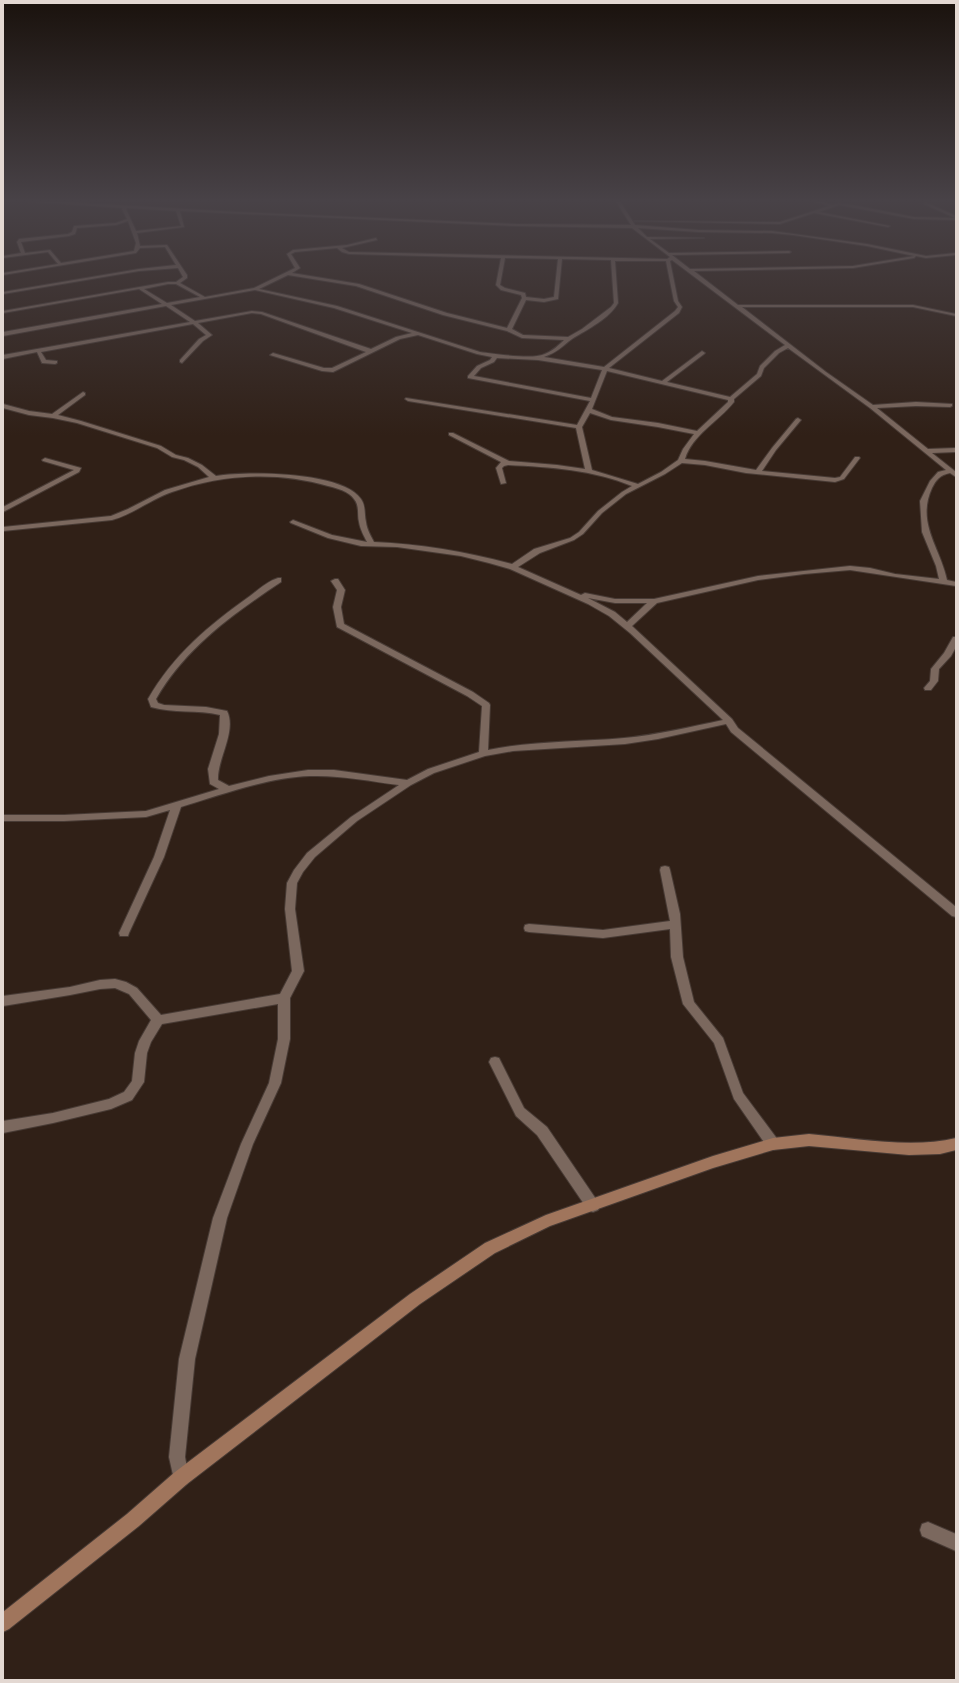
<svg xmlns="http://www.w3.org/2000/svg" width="959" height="1683" viewBox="0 0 959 1683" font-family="'Roboto Condensed',sans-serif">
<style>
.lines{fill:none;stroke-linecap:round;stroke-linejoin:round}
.street-casing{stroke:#483b35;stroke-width:2}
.secondary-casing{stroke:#483b35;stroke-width:2}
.street{fill:#7b685e;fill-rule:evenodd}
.secondary{fill:#a0755c;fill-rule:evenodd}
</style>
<rect width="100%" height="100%" fill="#302017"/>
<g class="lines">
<g class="street-casing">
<path id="street" d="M6,200H33L238,212L516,224L631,225L615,200H619L635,225L698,230L772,231L867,244L926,256L956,253V255L926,258L916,256L914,258L853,268L694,271L738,305H913L956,314V316L913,307H742L826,372L873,405L916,402L952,404V406L950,407L916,406L877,408L928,449L956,448V452L932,453L956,472V477L950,473C940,475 936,480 932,488C916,523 940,547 947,580L956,582V586L850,570L804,574L758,580L657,603L632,626L732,719L738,728L956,907V917L952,916L731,732L726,724L658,739L625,744L513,751L485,756L434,773L411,785L357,821L315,857L303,872L297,883L295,909L304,971L290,998V1039L281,1083L253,1144L227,1218L195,1359L185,1457L189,1478L187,1484L181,1486L175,1484L169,1457L179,1359L213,1218L241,1144L269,1083L278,1039V1004L162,1024L151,1042L147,1053L144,1082L132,1100L111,1109L53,1123L3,1133V1121L53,1113L109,1099L124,1092L132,1081L135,1053L139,1041L151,1020L129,994L115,988L100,989L70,995L3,1006V996L70,987L100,980L115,979L126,982L137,988L161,1015L280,994L292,971L285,909L287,883L294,870L307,853L351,817L399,785C369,781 340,775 310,776C270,777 220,795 181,807L164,857L129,933L128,936H120L119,933L154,857L170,810L146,817L64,821H3V815H64L146,811L219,789L210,784L208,769L219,734L220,715C197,709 174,714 151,707L148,699C173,655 209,625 250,596C258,590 268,581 278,578H281V582C233,614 185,648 156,699L158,703L164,705L206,707L227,711C237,731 217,759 218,780L229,786L269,776L308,770H334L407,780L428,769L479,752L482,706L467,696L337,627L333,607L337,590L331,581L335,579H338L345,590L341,607L344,624L473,692L489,703L490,705L488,750C533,741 578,742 624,738C657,735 690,727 723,720L630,633L609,616L588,604L510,569L489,563L461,556L397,547L361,546L328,538L291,523L290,522L293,520L332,535L367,542C364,536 360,529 359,522C357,515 360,506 354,499C349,491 336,488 328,486C277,471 222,474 172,492C151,499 134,514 112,520L3,531V527L111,516L128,509L165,490L209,477L198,467L184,460L172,457L157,448L77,423L53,418L29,415L3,408V404L29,411L52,414L83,392L85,393V395L58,415L81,421L161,446L176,455L188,458L202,465L216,476C246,471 342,471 361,499C366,506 364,514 366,522C367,530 371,536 374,542C421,544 467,552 512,564L534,549L570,538L579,532L598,511L622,492L632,486C593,470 551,467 508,465L504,466L502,468L506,483L501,484L496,468L501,462L449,435V433H453L509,461L557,465L585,469L576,428L408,401L405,399L406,398L577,425L590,401L468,378V376L477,366L490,360L492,357L477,354L418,335L400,339L333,372L322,371L270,355L273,353L324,368H332L366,352L261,314L252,313L198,323L212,335L203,341L182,363L180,362V360L199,339L206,335L193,324L41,352L46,360L57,361V363L55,364L42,363L37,352L3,359V355L190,322L166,306L3,336V332L162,304L139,289L3,313V311L168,282H176L183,277L178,268L139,271L3,294V292L139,269L176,265L165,247L140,248L136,253L3,275V273L58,264L48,252L3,258V256L21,253L17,242L19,239L68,234L72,232L74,226L116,223L127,219L122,209L123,208ZM127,208L176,211L181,226L136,231L126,209ZM180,211L516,226L632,228L670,257L667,259L349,252L342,248L377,240L376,238L347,245L293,250L287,254L295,268L254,288L205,297L180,283L187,278V275L167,245L140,246L137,233L184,227ZM128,221L136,243L134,251L61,263L50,250L25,253L21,242L69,236L75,234L77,228L116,225ZM638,228L698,232L772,233L793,235L867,246L914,256L853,266L690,269L672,255L789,253L791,252L789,251L669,253L650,239L704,238L647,237ZM337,248L342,252L349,254L501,258L496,285L501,290L521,295L522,298L507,328L447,313L359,284L292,273L300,268L291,254L295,252ZM505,258L558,259L554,297L544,299L526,297L525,293L505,288L500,285ZM562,259L611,260L614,303L611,307L582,329L568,337L523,335L512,329L526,300L544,302L558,299ZM672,260L785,345L775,351L760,366L757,374L730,397L667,382L704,354L705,353L702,351L662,381L609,368L679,313L682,307L678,301L670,261ZM615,261H666L674,301L678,307L675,311L604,367L544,357C558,352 561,347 572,339C588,329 609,319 618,303ZM288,275L356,286L443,315L507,331L522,338L564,340C557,347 548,355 537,356C524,358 494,354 480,352L337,306L259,289ZM168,284H176L200,297L167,303L144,289ZM255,290L334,308L412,333L396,337L371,349L262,312L252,311L195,321L171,305ZM788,348L870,408L946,470L938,472L930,481L920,501L922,532L936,566L939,579L895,574L870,568L850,566L758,576L654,599H615L585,593L581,595L518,567L540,553L574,540L583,534L602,513L626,494L665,474L682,463L705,465L746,473L835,482L844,479L860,458L859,457H855L840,477L835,478L762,471L776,450L801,420L798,418L796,419L772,448L756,470L705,461L685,459C692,435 718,422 734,402V399L761,376L764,368L779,353ZM497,358L538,360L602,370L591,398L474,376L481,368L494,362ZM607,371L728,400V402L697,431L658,423L612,417L592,409ZM590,413L611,420L658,427L694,434L683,449L678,460L661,472L638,484L592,470L582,427ZM588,598L615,603H647L627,622L615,612Z
M809,200H816L833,205L839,203L853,205L914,217L955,218L924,204L925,202L956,216V220L914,219L839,205L819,212L890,226L888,227L814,213L780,224L634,221L780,222L829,206Z
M907,200H954L952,201Z
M45,458L81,468L79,472L3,512V507L74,470L43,461L42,460Z
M953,637H956V647L951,656L939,669L938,681L931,690H925L924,688L930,681L931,669L944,653Z
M665,866L669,867L670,870L680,914L683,957L694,1002L723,1038L743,1093L778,1140L779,1144L778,1148L773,1150L768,1148L734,1099L714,1043L683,1004L671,957L670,929L603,938L529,932L525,931L524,928L525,925L529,924L603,930L670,921L660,870L661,867Z
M495,1057L499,1058L524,1108L547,1127L598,1202L600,1206L598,1210L593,1212L588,1210L537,1135L516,1116L489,1062L491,1058Z
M928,1522L956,1534V1551L922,1536L920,1530L922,1524Z"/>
</g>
<g class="secondary-casing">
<path id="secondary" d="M809,1134C855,1138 911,1149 956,1138V1150L940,1154L909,1155L809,1146L773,1150L713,1168L550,1226L495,1253L420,1304L187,1484L139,1526L9,1629L3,1632V1612L127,1514L175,1472L410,1294L485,1243L546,1215L713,1156L773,1138Z"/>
</g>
<use href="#street" class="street"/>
<use href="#secondary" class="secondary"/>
</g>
<linearGradient id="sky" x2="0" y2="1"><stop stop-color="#1a120d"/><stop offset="0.46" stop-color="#484247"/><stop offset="1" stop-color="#484247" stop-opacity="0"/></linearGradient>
<rect width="959" height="436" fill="url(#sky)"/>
<rect width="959" height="1683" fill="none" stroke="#e3d8d2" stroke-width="8"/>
</svg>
